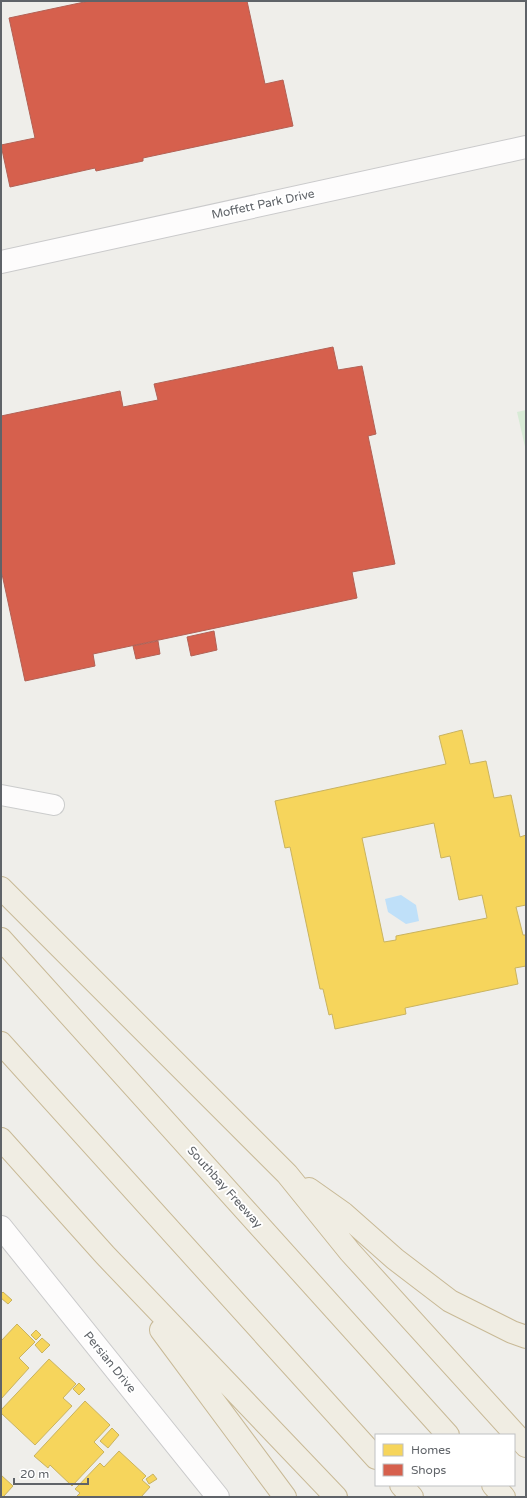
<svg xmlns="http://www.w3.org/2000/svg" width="527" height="1498" viewBox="0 0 527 1498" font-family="'Varela Round',sans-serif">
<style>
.green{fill:#d8ebd6}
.water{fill:#bfe0f9}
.homes{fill:#f6d55c;stroke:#c9b360;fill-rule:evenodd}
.shops{fill:#d6604d;stroke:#b26155}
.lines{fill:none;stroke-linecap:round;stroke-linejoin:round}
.street-casing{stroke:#cbcccc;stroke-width:22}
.secondary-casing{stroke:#cacacb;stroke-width:24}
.highway-casing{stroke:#c8b996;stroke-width:24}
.street{stroke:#fdfcfc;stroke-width:20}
.secondary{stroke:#fdfcfc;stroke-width:22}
.highway{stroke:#f0ede3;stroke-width:22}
.labels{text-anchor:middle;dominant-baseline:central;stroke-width:4;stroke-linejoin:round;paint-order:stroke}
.street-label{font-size:12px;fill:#5f6368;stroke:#fff}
</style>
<rect width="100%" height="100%" fill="#efeeea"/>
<path class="green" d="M526,410V451L517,412Z"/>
<path class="water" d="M401,895L416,905L419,921L406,924L388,912L385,899Z"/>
<path class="homes" d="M462,730L470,764L486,761L494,798L511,795L520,837L526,835V905L516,907L523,935H526V966L515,968L518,984L405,1008L406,1014L335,1029L332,1014L329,1015L323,989H320L290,847L285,848L275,801L446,764L439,736ZM434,823L441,858L450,856L459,900L482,895L487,918L396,936V940L384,942L362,838Z
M3,1292L12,1300L8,1304L1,1298V1294Z
M17,1324L35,1342L19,1358L29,1368L1,1399V1341Z
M36,1330L41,1335L36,1340L31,1335Z
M42,1338L50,1345L42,1353L35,1345Z
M49,1359L76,1384L63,1398L72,1406L35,1445L1,1413V1410Z
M79,1383L85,1389L79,1395L73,1389Z
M85,1401L110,1425L94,1442L104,1452L72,1486L50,1465L48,1468L34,1456Z
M112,1428L119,1435L108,1448L100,1441Z
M119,1451L146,1476L142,1480L150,1487L141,1497H76L80,1493L75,1489L100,1463L104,1467Z
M153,1474L157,1479L149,1484L146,1479Z
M1,1475L13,1486L3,1497H1Z"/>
<path class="shops" d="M89,1H247L265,84L283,80L293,126L143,158V161L96,171L95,168L10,187L1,145L35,138L9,18Z
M333,347L338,370L362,366L376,434L368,436L395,564L352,572L357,598L93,654L95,666L25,681L2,574H1V416L120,391L123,407L158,400L154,384Z
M214,631L217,650L191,656L187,637Z
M158,641L160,654L136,659L133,646Z"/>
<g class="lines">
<g class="street-casing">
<path id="street" d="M1,795L54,805"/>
</g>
<g class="secondary-casing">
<path id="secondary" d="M1,262L526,147
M1,1227L218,1497"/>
</g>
<g class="highway-casing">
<path id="highway" d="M1,888L287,1174L350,1252L526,1446
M1,939L448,1435
M1,1043L376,1458
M1,1139L105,1255L336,1497
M309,1189L343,1213L395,1259L450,1301L512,1332L526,1337
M161,1330L285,1497
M401,1485L412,1497
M493,1485L504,1497"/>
</g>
<use href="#street" class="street"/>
<use href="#secondary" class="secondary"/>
<use href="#highway" class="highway"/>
</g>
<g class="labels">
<g class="street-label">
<text transform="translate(263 204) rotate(-12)">Moffett Park Drive</text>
<text transform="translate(225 1187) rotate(48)">Southbay Freeway</text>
<text transform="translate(110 1362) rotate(51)">Persian Drive</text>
</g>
</g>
<rect width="527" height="1498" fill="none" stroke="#5f6368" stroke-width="4"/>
<rect x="375" y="1434" width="140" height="52" fill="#ffffff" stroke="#bfc1c3"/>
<rect x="383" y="1444" width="20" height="12" fill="#f6d55c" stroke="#bfc1c3"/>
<text x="411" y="1454" font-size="12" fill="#5f6368">Homes</text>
<rect x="383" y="1464" width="20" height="12" fill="#d6604d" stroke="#bfc1c3"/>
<text x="411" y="1474" font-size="12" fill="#5f6368">Shops</text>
<path d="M14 1478v6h74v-6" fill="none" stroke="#5f6368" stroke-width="2"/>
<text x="20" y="1478" font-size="12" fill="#5f6368" stroke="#ffffff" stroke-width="3" paint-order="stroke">20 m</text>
</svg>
